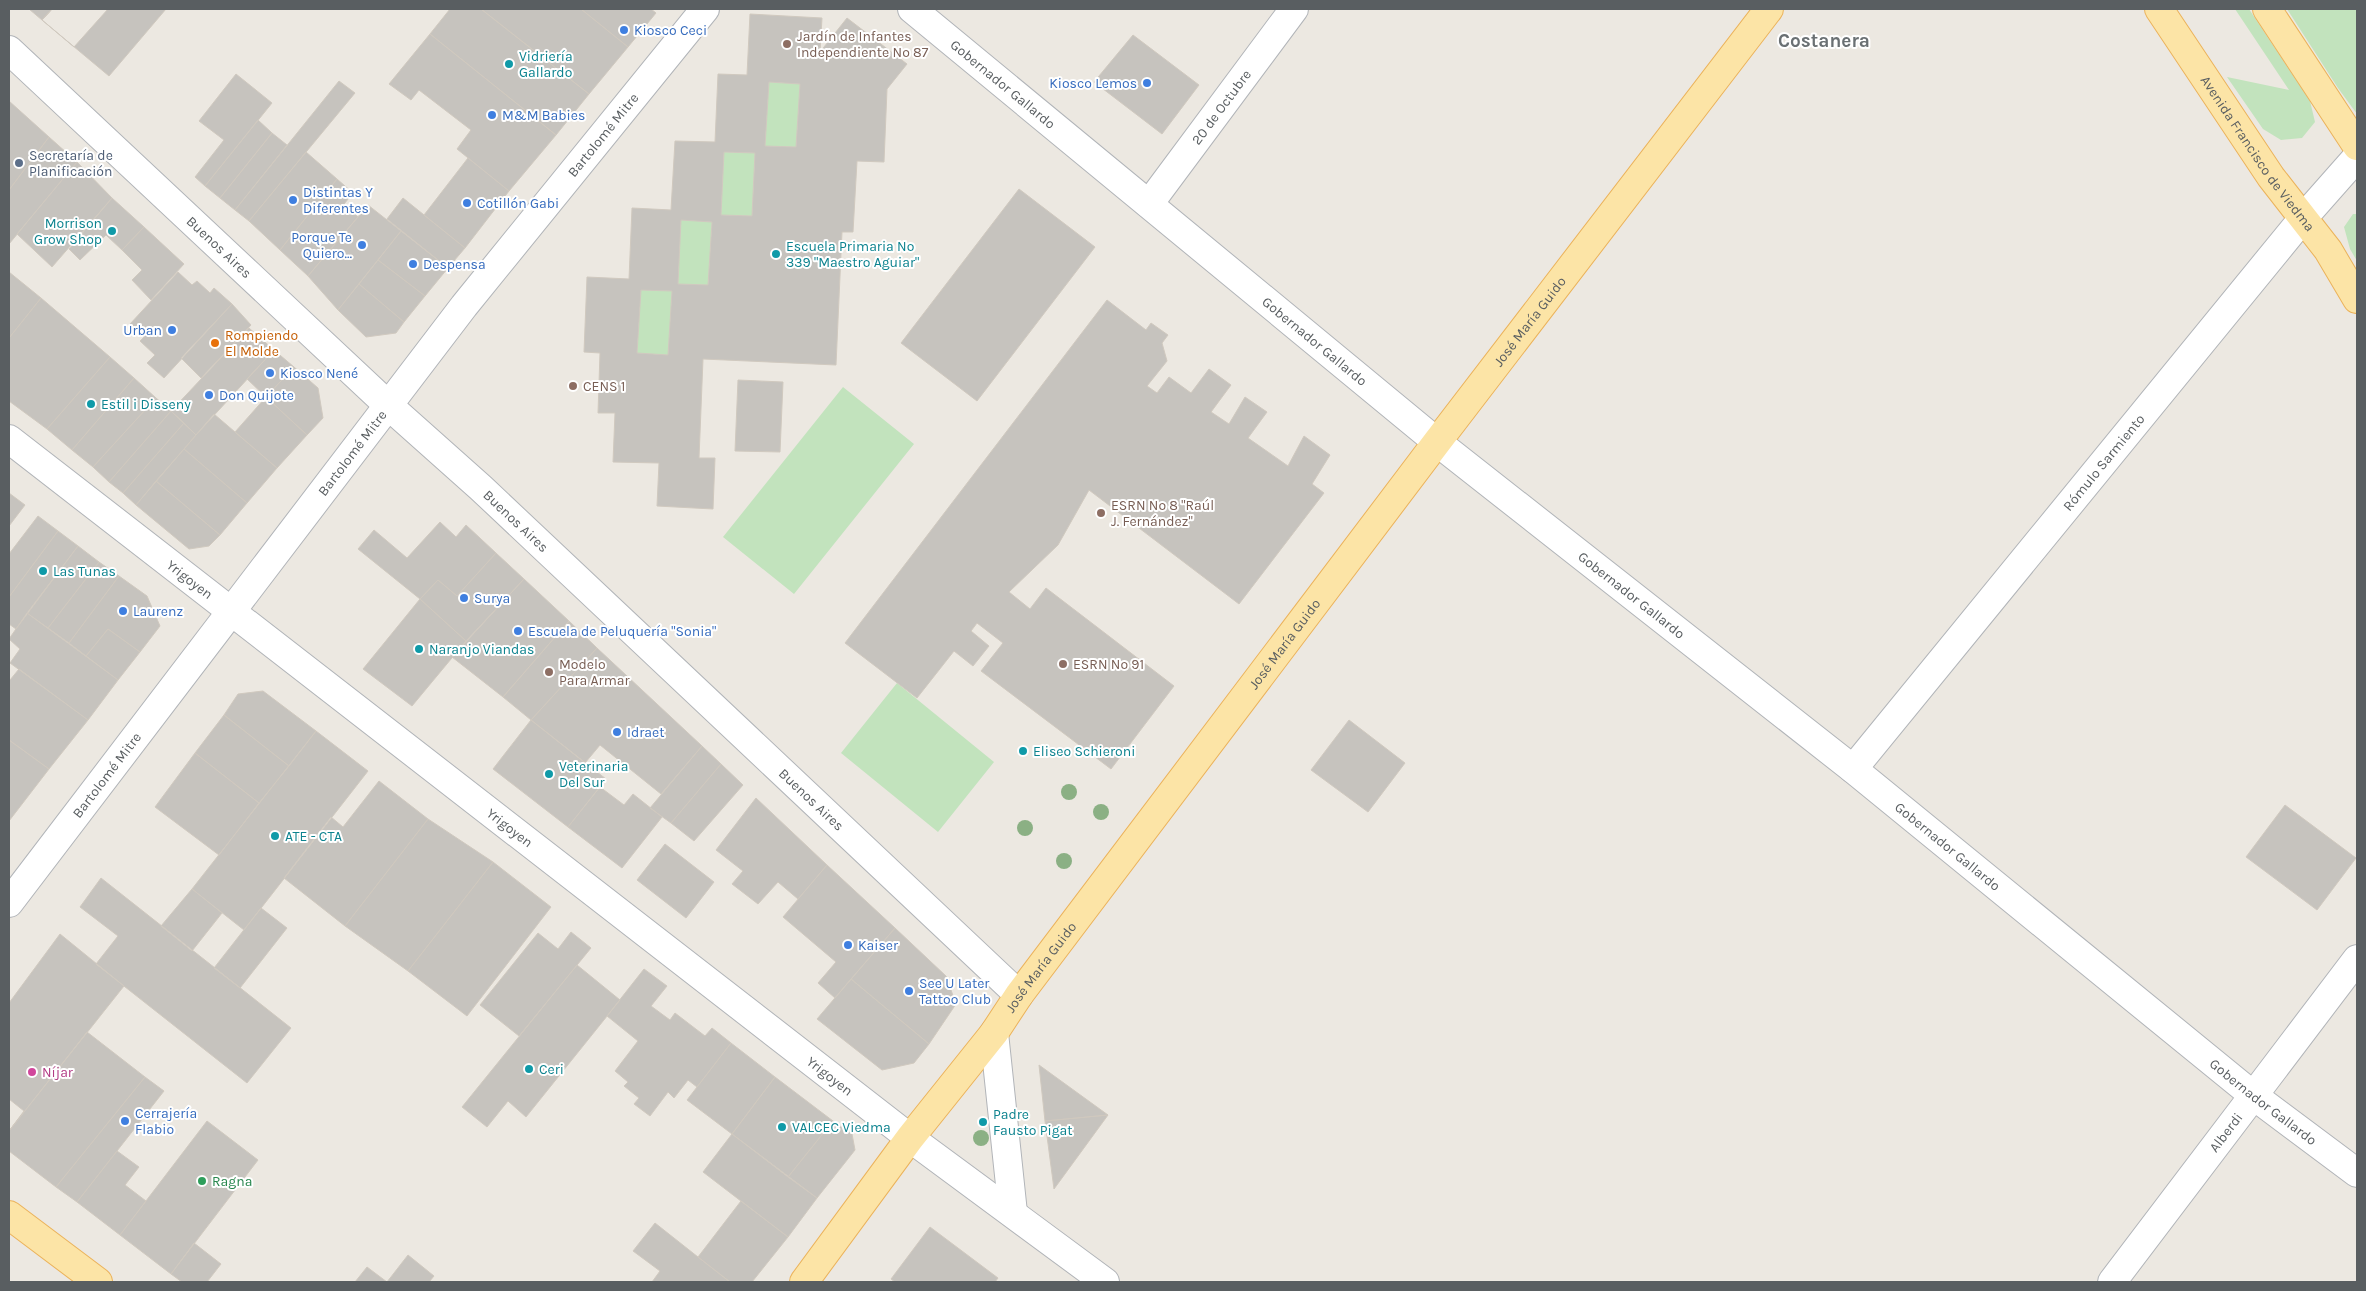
<svg xmlns="http://www.w3.org/2000/svg" width="2366" height="1291" viewBox="0 0 2366 1291" font-family="Karla,sans-serif">
<style>
.green{fill:#c2e3bd}
.building{fill:#c6c3be;stroke:#d0c9bf;fill-rule:evenodd}
.lines{fill:none;stroke-linecap:round;stroke-linejoin:round}
.minor-casing{stroke:#b1b4b8;stroke-width:30}
.major-casing{stroke:#ebb25a;stroke-width:30}
.minor{stroke:#fff;stroke-width:28}
.major{stroke:#fce4a6;stroke-width:28}
.tree{fill:#8bb084}
.shop-dot{fill:#3f7fe0;stroke:#fff;stroke-width:2}
.education-dot{fill:#8d6e63;stroke:#fff;stroke-width:2}
.culture-dot{fill:#0f9aa8;stroke:#fff;stroke-width:2}
.service-dot{fill:#5c6f8a;stroke:#fff;stroke-width:2}
.food-dot{fill:#e8710a;stroke:#fff;stroke-width:2}
.hotel-dot{fill:#d1479c;stroke:#fff;stroke-width:2}
.leisure-dot{fill:#2e9e5b;stroke:#fff;stroke-width:2}
.labels{text-anchor:middle;dominant-baseline:central;stroke-width:4;stroke-linejoin:round;paint-order:stroke}
.shop-label{font-size:14px;fill:#366cbe;stroke:#fff;text-anchor:start}
.education-label{font-size:14px;fill:#785e54;stroke:#fff;text-anchor:start}
.culture-label{font-size:14px;fill:#0d838f;stroke:#fff;text-anchor:start}
.street-label{font-size:14px;fill:#595e61;stroke:#fff}
.service-label{font-size:14px;fill:#4e5e75;stroke:#fff;text-anchor:start}
.food-label{font-size:14px;fill:#c56008;stroke:#fff;text-anchor:start}
.hotel-label{font-size:14px;fill:#b23c85;stroke:#fff;text-anchor:start}
.leisure-label{font-size:14px;fill:#27864d;stroke:#fff;text-anchor:start}
.district-label{font-size:19px;font-weight:bold;fill:#6a7073;stroke:#fff}
</style>
<rect width="100%" height="100%" fill="#ece8e1"/>
<path class="green" d="M2235,9H2249L2310,101L2315,122L2302,138L2281,140L2263,129L2227,77L2289,90Z
M2287,9H2357V114L2338,88Z
M769,82L800,84L796,147L765,146Z
M724,152L755,153L752,216L721,215Z
M2353,214H2357V261L2350,249L2344,227Z
M681,220L712,222L708,285L678,284Z
M641,290L672,291L668,355L637,353Z
M843,387L914,444L794,594L723,537Z
M897,683L994,762L938,832L841,753Z"/>
<path class="building" d="M29,9H52L42,20Z
M52,9H166L109,76L42,20Z
M52,9H108L74,47L42,20Z
M450,9H481L589,94L556,135L430,34Z
M481,9H581L628,47L589,94Z
M581,9H651L656,13L628,47Z
M750,14L822,18L820,52L847,18L907,64L887,89L884,162L857,161L853,232H842L836,365L703,359L699,458H715L713,509L657,506L659,463L613,462L615,413H598L600,353L584,352L587,277L629,279L632,208L671,210L675,141L715,142L718,74L747,75ZM769,82L800,84L796,147L765,146ZM724,152L755,153L752,216L721,215ZM681,220L712,222L708,285L678,284ZM641,290L672,291L668,355L637,353Z
M430,34L556,135L509,191L457,149L471,130L419,90L411,100L389,84Z
M1133,35L1199,85L1162,134L1094,82Z
M236,74L272,103L205,186L195,177L224,140L199,121Z
M339,81L355,93L249,221L235,210Z
M9,101L49,137L9,190Z
M258,120L272,133L220,198L205,186Z
M272,133L287,145L235,210L220,198Z
M49,137L77,162L9,244V190Z
M306,152L337,179L280,250L249,221Z
M468,158L509,191L465,248L424,215Z
M77,162L112,198L52,267L17,234Z
M337,179L353,193L344,204L358,217L308,276L280,250Z
M1019,189L1095,247L977,401L901,343Z
M112,198L144,227L122,250L106,235L80,260L69,249Z
M403,198L465,248L448,268L387,219Z
M368,205L401,231L338,310L308,276Z
M144,227L184,264L151,300L132,280L142,270L122,250Z
M401,231L448,268L425,296L378,260Z
M378,260L425,296L404,322L359,284Z
M9,272L41,298L9,338Z
M178,272L192,285L197,281L210,293L214,288L232,304L164,378L147,363L155,355L140,341L144,337L130,324Z
M359,284L404,322L396,333L366,337L338,310Z
M41,298L110,357L47,429L9,401V338Z
M1107,300L1146,330L1151,323L1168,335L1162,343L1167,361L1147,386L1157,393L1169,377L1191,393L1209,369L1231,385L1211,412L1229,424L1245,397L1267,412L1248,438L1288,466L1304,436L1330,455L1312,484L1324,493L1239,604L1089,490L1058,545L1009,592L1030,609L1046,588L1174,686L1111,769L981,671L1003,643L977,623L971,631L989,646L973,666L954,651L917,698L845,643Z
M232,304L251,325L201,378L181,358Z
M249,328L274,350L196,435L171,411Z
M274,350L294,367L266,397L247,379Z
M110,357L134,378L72,450L47,429Z
M294,367L318,388L323,418L307,435L266,397Z
M134,378L156,398L93,467L72,450Z
M738,380L783,382L780,452L735,451Z
M266,397L307,435L277,468L235,432Z
M156,398L171,411L109,482L93,467Z
M171,411L184,423L123,493L109,482Z
M214,414L277,468L247,503L184,449Z
M184,423L196,435L136,505L123,493Z
M184,449L247,503L220,535L156,481Z
M156,481L220,535L209,546L189,549L136,505Z
M9,493L25,505L9,526Z
M38,516L58,531L9,597V554Z
M440,522L456,537L466,525L496,553L457,596L438,580L420,599L358,549L374,530L407,558Z
M58,531L78,546L16,629L9,624V597Z
M78,546L99,562L48,628L27,613Z
M496,553L524,579L466,641L420,599L438,580L457,596Z
M99,562L119,576L69,643L48,628Z
M119,576L147,596L160,626L140,652L108,629L86,656L69,643Z
M524,579L569,621L503,697L452,657Z
M420,599L466,641L412,706L363,669Z
M27,613L118,680L88,720L10,663L20,649L9,639Z
M569,621L597,648L531,720L503,697Z
M108,629L140,652L118,680L86,656Z
M597,648L702,746L661,794L600,745L585,763L531,720Z
M19,669L88,720L49,769L9,740V679L10,680Z
M263,691L316,731L289,766L224,715L238,694Z
M224,715L289,766L259,803L195,753Z
M531,720L606,779L568,827L493,769Z
M1349,720L1405,763L1368,812L1311,770Z
M316,731L368,771L244,930L192,889Z
M9,740L49,769L9,821Z
M702,746L721,764L671,823L650,808Z
M195,753L259,803L219,855L155,807Z
M721,764L743,785L694,841L671,823Z
M379,781L428,819L345,926L284,878L331,817L343,827Z
M600,787L624,805L633,794L662,817L622,868L568,827Z
M756,798L827,865L798,899L778,882L758,904L732,884L743,871L716,850Z
M2285,805L2356,858L2317,910L2246,857Z
M428,819L493,862L408,971L345,926Z
M665,844L714,882L686,918L637,880Z
M493,862L551,907L467,1016L408,971Z
M827,865L895,928L835,998L818,983L836,962L783,917Z
M101,878L291,1028L247,1083L96,964L118,936L80,907Z
M192,889L222,913L192,951L161,926Z
M261,908L287,928L240,988L214,968Z
M895,928L946,976L956,1004L929,1044L851,979Z
M571,932L591,948L519,1036L480,1005L538,933L558,949Z
M60,934L124,986L9,1131V1003Z
M577,965L620,1000L526,1117L508,1101L487,1127L462,1107Z
M644,969L667,986L651,1006L670,1020L675,1013L705,1036L712,1028L731,1043L697,1087L688,1080L674,1098L668,1092L650,1116L634,1104L639,1098L624,1086L628,1082L615,1071L638,1041L607,1016Z
M851,979L929,1044L914,1063L882,1070L817,1019Z
M87,1032L145,1077L56,1187L9,1151V1131Z
M731,1043L775,1077L732,1134L687,1100Z
M1039,1065L1108,1115L1045,1121Z
M145,1077L164,1091L77,1202L56,1187Z
M775,1077L833,1121L788,1177L732,1134Z
M9,1099L24,1111L9,1131Z
M1108,1115L1054,1189L1045,1121Z
M207,1121L258,1160L171,1274L120,1235Z
M833,1121L852,1134L855,1150L817,1198L788,1177Z
M732,1134L817,1198L788,1237L703,1172Z
M117,1151L139,1167L125,1185L146,1201L120,1235L77,1202Z
M741,1201L788,1237L752,1282H730L698,1257Z
M655,1223L698,1257L730,1282H652L660,1271L633,1251Z
M930,1227L998,1278L995,1282H895L891,1279Z
M194,1243L221,1264L207,1282H182L171,1274Z
M408,1255L434,1276L429,1282H355L367,1267L387,1282Z"/>
<g class="lines">
<g class="minor-casing">
<g id="minor">
<path id="s1" d="M912,9L1437,442L1853,769L2254,1096L2357,1173"/>
<path id="s2" d="M9,50L389,406L481,488L1019,995"/>
<path id="s3" d="M1149,204L1294,9"/>
<path id="s4" d="M9,439L910,1138L1105,1282"/>
<path id="s5" d="M1853,769L2304,217L2357,157"/>
<path id="s6" d="M9,903L464,306L705,9"/>
<path d="M994,1033L1013,1213"/>
<path id="s7" d="M2112,1282L2357,959"/>
</g>
</g>
<g class="major-casing">
<g id="major">
<path id="s8" d="M2159,9L2271,177L2328,250L2357,299"/>
<path d="M2267,9L2357,146"/>
<path d="M9,1215L98,1282"/>
<path id="s9" d="M804,1282L910,1138L994,1033L1019,995L1437,442L1769,9"/>
</g>
</g>
<use href="#minor" class="minor"/>
<use href="#major" class="major"/>
</g>
<g class="tree">
<circle cx="1069" cy="792" r="8"/>
<circle cx="1101" cy="812" r="8"/>
<circle cx="1025" cy="828" r="8"/>
<circle cx="1064" cy="861" r="8"/>
<circle cx="981" cy="1138" r="8"/>
</g>
<g class="shop-dot">
<circle cx="624" cy="30" r="5"/>
<circle cx="1147" cy="83" r="5"/>
<circle cx="492" cy="115" r="5"/>
<circle cx="293" cy="200" r="5"/>
<circle cx="467" cy="203" r="5"/>
<circle cx="362" cy="245" r="5"/>
<circle cx="413" cy="264" r="5"/>
<circle cx="172" cy="330" r="5"/>
<circle cx="270" cy="373" r="5"/>
<circle cx="209" cy="395" r="5"/>
<circle cx="464" cy="598" r="5"/>
<circle cx="123" cy="611" r="5"/>
<circle cx="518" cy="631" r="5"/>
<circle cx="617" cy="732" r="5"/>
<circle cx="848" cy="945" r="5"/>
<circle cx="909" cy="991" r="5"/>
<circle cx="125" cy="1121" r="5"/>
</g>
<g class="education-dot">
<circle cx="787" cy="44" r="5"/>
<circle cx="573" cy="386" r="5"/>
<circle cx="1101" cy="513" r="5"/>
<circle cx="1063" cy="664" r="5"/>
<circle cx="549" cy="672" r="5"/>
</g>
<g class="culture-dot">
<circle cx="509" cy="64" r="5"/>
<circle cx="112" cy="231" r="5"/>
<circle cx="776" cy="254" r="5"/>
<circle cx="91" cy="404" r="5"/>
<circle cx="43" cy="571" r="5"/>
<circle cx="419" cy="649" r="5"/>
<circle cx="1023" cy="751" r="5"/>
<circle cx="549" cy="774" r="5"/>
<circle cx="275" cy="836" r="5"/>
<circle cx="529" cy="1069" r="5"/>
<circle cx="983" cy="1122" r="5"/>
<circle cx="782" cy="1127" r="5"/>
</g>
<circle class="service-dot" cx="19" cy="163" r="5"/>
<circle class="food-dot" cx="215" cy="343" r="5"/>
<circle class="hotel-dot" cx="32" cy="1072" r="5"/>
<circle class="leisure-dot" cx="202" cy="1181" r="5"/>
<g class="labels">
<g class="shop-label">
<text x="634" y="30">Kiosco Ceci</text>
<text x="1137" y="83" text-anchor="end">Kiosco Lemos</text>
<text x="502" y="115">M&amp;M Babies</text>
<text x="303" y="192">Distintas Y<tspan x="303" dy="16">Diferentes</tspan></text>
<text x="477" y="203">Cotillón Gabi</text>
<text x="352" y="237" text-anchor="end">Porque Te<tspan x="352" dy="16">Quiero...</tspan></text>
<text x="423" y="264">Despensa</text>
<text x="162" y="330" text-anchor="end">Urban</text>
<text x="280" y="373">Kiosco Nené</text>
<text x="219" y="395">Don Quijote</text>
<text x="474" y="598">Surya</text>
<text x="133" y="611">Laurenz</text>
<text x="528" y="631">Escuela de Peluquería "Sonia"</text>
<text x="627" y="732">Idraet</text>
<text x="858" y="945">Kaiser</text>
<text x="919" y="983">See U Later<tspan x="919" dy="16">Tattoo Club</tspan></text>
<text x="135" y="1113">Cerrajería<tspan x="135" dy="16">Flabio</tspan></text>
</g>
<g class="education-label">
<text x="797" y="36">Jardín de Infantes<tspan x="797" dy="16">Independiente Nº 87</tspan></text>
<text x="583" y="386">CENS 1</text>
<text x="1111" y="505">ESRN Nº 8 "Raúl<tspan x="1111" dy="16">J. Fernández"</tspan></text>
<text x="559" y="664">Modelo<tspan x="559" dy="16">Para Armar</tspan></text>
<text x="1073" y="664">ESRN Nº 91</text>
</g>
<g class="culture-label">
<text x="519" y="56">Vidriería<tspan x="519" dy="16">Gallardo</tspan></text>
<text x="102" y="223" text-anchor="end">Morrison<tspan x="102" dy="16">Grow Shop</tspan></text>
<text x="786" y="246">Escuela Primaria Nº<tspan x="786" dy="16">339 "Maestro Aguiar"</tspan></text>
<text x="101" y="404">Estil i Disseny</text>
<text x="53" y="571">Las Tunas</text>
<text x="429" y="649">Naranjo Viandas</text>
<text x="1033" y="751">Eliseo Schieroni</text>
<text x="559" y="766">Veterinaria<tspan x="559" dy="16">Del Sur</tspan></text>
<text x="285" y="836">ATE - CTA</text>
<text x="539" y="1069">Ceri</text>
<text x="993" y="1114">Padre<tspan x="993" dy="16">Fausto Pigat</tspan></text>
<text x="792" y="1127">VALCEC Viedma</text>
</g>
<g class="street-label">
<text stroke="none"><textPath href="#s1" startOffset="118">Gobernador Gallardo</textPath></text>
<text stroke="none"><textPath href="#s3" startOffset="121">20 de Octubre</textPath></text>
<text stroke="none"><textPath href="#s6" startOffset="971">Bartolomé Mitre</textPath></text>
<text stroke="none"><textPath href="#s8" startOffset="175">Avenida Francisco de Viedma</textPath></text>
<text stroke="none"><textPath href="#s2" startOffset="288">Buenos Aires</textPath></text>
<text stroke="none"><textPath href="#s9" startOffset="1204">José María Guido</textPath></text>
<text stroke="none"><textPath href="#s1" startOffset="522">Gobernador Gallardo</textPath></text>
<text stroke="none"><textPath href="#s6" startOffset="566">Bartolomé Mitre</textPath></text>
<text stroke="none"><textPath href="#s5" startOffset="396">Rómulo Sarmiento</textPath></text>
<text stroke="none"><textPath href="#s2" startOffset="692">Buenos Aires</textPath></text>
<text stroke="none"><textPath href="#s4" startOffset="229">Yrigoyen</textPath></text>
<text stroke="none"><textPath href="#s1" startOffset="928">Gobernador Gallardo</textPath></text>
<text stroke="none"><textPath href="#s9" startOffset="799">José María Guido</textPath></text>
<text stroke="none"><textPath href="#s6" startOffset="161">Bartolomé Mitre</textPath></text>
<text stroke="none"><textPath href="#s2" startOffset="1098">Buenos Aires</textPath></text>
<text stroke="none"><textPath href="#s4" startOffset="634">Yrigoyen</textPath></text>
<text stroke="none"><textPath href="#s1" startOffset="1332">Gobernador Gallardo</textPath></text>
<text stroke="none"><textPath href="#s9" startOffset="394">José María Guido</textPath></text>
<text stroke="none"><textPath href="#s4" startOffset="1039">Yrigoyen</textPath></text>
<text stroke="none"><textPath href="#s1" startOffset="1738">Gobernador Gallardo</textPath></text>
<text stroke="none"><textPath href="#s7" startOffset="188">Alberdi</textPath></text>
</g>
<g class="service-label">
<text x="29" y="155">Secretaría de<tspan x="29" dy="16">Planificación</tspan></text>
</g>
<g class="food-label">
<text x="225" y="335">Rompiendo<tspan x="225" dy="16">El Molde</tspan></text>
</g>
<g class="hotel-label">
<text x="42" y="1072">Níjar</text>
</g>
<g class="leisure-label">
<text x="212" y="1181">Ragna</text>
</g>
<g class="district-label">
<text x="1824" y="41">Costanera</text>
</g>
</g>
<rect width="2366" height="1291" fill="none" stroke="#595e61" stroke-width="20"/>
</svg>
